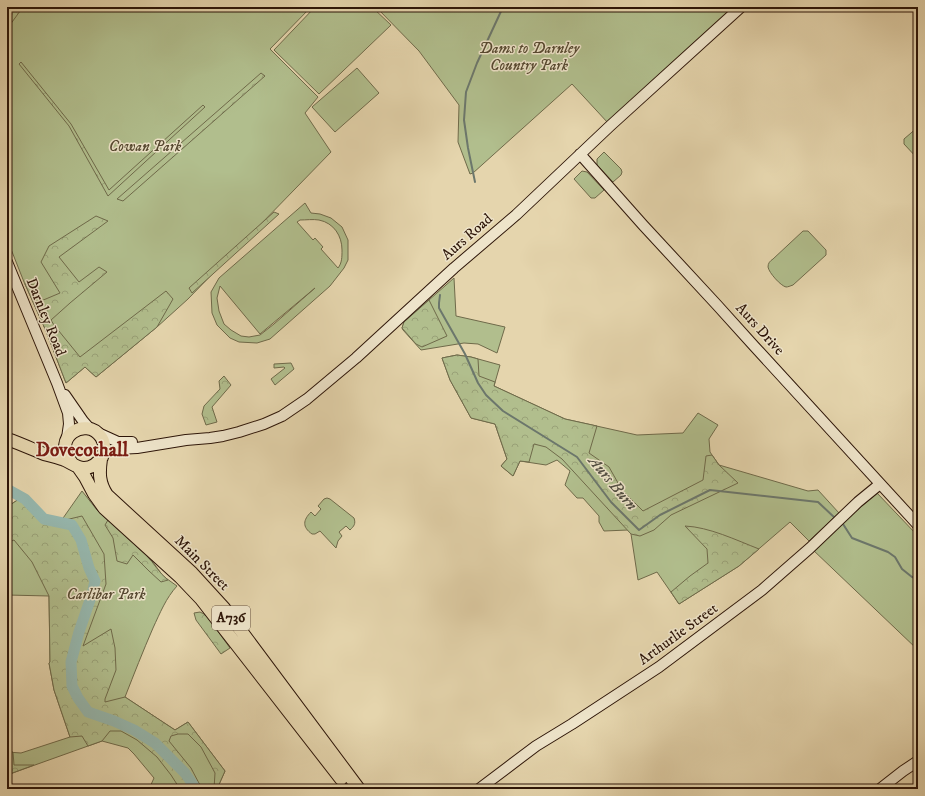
<svg xmlns="http://www.w3.org/2000/svg" width="925" height="796" viewBox="0 0 925 796" font-family="'IM FELL DW Pica',serif">
<style>
.green{fill:#b1be8d;stroke:#6f6a4a;fill-rule:evenodd}
.forest{fill:url(#forest-crowns);stroke:#6f6a4a}
.lines{fill:none;stroke-linecap:round;stroke-linejoin:round}
.stream{stroke:#6c776c;stroke-width:2}
.river{stroke:#96b8af;stroke-width:11}
.secondary-casing{stroke:#2d1508;stroke-width:12}
.primary-casing{stroke:#2d1508;stroke-width:14}
.secondary{stroke:#eee4ca;stroke-width:10}
.primary{stroke:#e5d5ad;stroke-width:12}
.labels{text-anchor:middle;dominant-baseline:central;stroke-width:3;stroke-linejoin:round;paint-order:stroke}
.shield{fill:#eee4ca;stroke:#675342;stroke-width:1}
.shield-label{font-size:14px;font-weight:bold;fill:#2d1508}
.park-label{font-size:15px;font-style:italic;fill:#554830;stroke:#eee4ca}
.street-label{font-size:15px;fill:#2d1508;stroke:#eee4ca}
.water-label{font-size:16px;font-style:italic;fill:#524e42;stroke:#eee4ca}
.district-label{font-size:19px;font-weight:bold;fill:#7a1f14;stroke:#eee4ca}
</style>
<defs>
<pattern id="forest-crowns" width="20" height="18" patternUnits="userSpaceOnUse"><rect width="20" height="18" fill="#b1be8d"/><path d="M2 6a3 3 0 1 1 6 0M12 15a3 3 0 1 1 6 0" fill="none" stroke="#99a278"/></pattern>
</defs>
<rect width="100%" height="100%" fill="#e5d5ad"/>
<filter id="stains"><feTurbulence type="fractalNoise" baseFrequency=".005" numOctaves="4"/><feColorMatrix values="0 0 0 0 .2 0 0 0 0 .09 0 0 0 0 .02 0 0 0 .5 -.17"/></filter>
<radialGradient id="worn" r=".72"><stop offset=".6" stop-color="#630" stop-opacity="0"/><stop offset="1" stop-color="#630" stop-opacity=".3"/></radialGradient>
<path class="green" d="M7,7H311L270,49L318,97L305,113L331,152L188,299L157,327L96,377L85,367L66,383L46,331L24,282L7,239Z
M315,7H372L391,25L319,94L274,50Z
M376,7H734L608,123L572,84L473,173L470,174L458,142L459,105L419,51Z
M357,68L379,93L335,132L312,107Z
M918,127V159L904,144V139Z
M604,152L621,169L622,172L621,175L613,182L597,165V159Z
M582,171L587,172L604,190L595,198H591L574,179Z
M305,203L311,213L320,214L331,218L342,227L348,240V260L344,268L330,286L270,339L257,343L239,342L230,338L217,325L212,313L211,292L219,278ZM300,220C306,220 313,219 319,220C334,223 342,236 342,250C342,257 342,263 338,268L321,249L323,247L315,238L313,240L297,222ZM220,286L260,334L315,288L274,324L260,335L249,337L241,336L231,330L224,324L219,311L217,298Z
M803,231H808L826,250V255L793,285C790,286 788,287 786,287C781,286 769,273 768,267C768,263 770,261 773,259Z
M454,278L456,316L505,327L497,353L478,344L464,343L421,350L403,330L402,328L404,322Z
M457,355L471,357L500,365L494,386L565,419L637,435L683,433L698,413L718,425L709,439L710,452L719,465L808,491L818,490L839,513L809,541L790,522L739,566L679,604L657,572L638,580L631,534L628,530L604,531L599,522V516L583,498H577L565,485L570,471L557,460L546,465L520,461L513,476L501,466L507,459L495,424L471,418L450,380L442,358Z
M291,363L294,369L275,385L271,379L285,368L284,367L274,368V364Z
M82,491L97,510L146,555L152,561L163,576L177,586C166,598 160,613 153,628C143,651 134,674 125,697L175,730L188,722L225,771L217,789H149L154,778L134,754L128,748L102,741L7,775V752L21,753L70,737L54,690L49,663L50,662L49,596L7,595V507L25,495L46,515L61,521Z
M877,493L918,536V650L812,549Z
M327,498L330,499L354,518C356,524 354,526 350,530L346,526L339,532L342,536L338,541L336,548L320,531L315,534H312C302,527 303,520 311,512L315,516L321,509L318,506L324,499Z"/>
<path class="forest" d="M7,7H23L7,29Z
M21,62L71,124L109,190L203,105L205,107L108,196L69,126L19,64Z
M261,73L265,76L123,201L117,199Z
M274,212L279,214L192,293L189,288Z
M96,216L108,221L59,257L79,282L99,267L107,272L70,303L51,320L54,325L80,357L166,291L173,299L157,327L96,377L85,367L66,383L46,331L25,284L34,285L41,301L60,293L41,262L49,246Z
M429,300L447,336L422,347L416,344L402,328L404,322Z
M457,355L471,357L478,359L479,376L495,382L494,386L565,419L597,426L589,453L609,467L622,490L643,511L703,480L706,456L712,455L719,465L738,483L671,515L654,530L640,536L631,534L562,459L546,447L534,444L529,462L520,461L513,476L501,466L507,459L495,424L471,418L450,380L442,358Z
M224,376L231,385L212,407L217,422L206,425L202,414L204,406L220,389L219,381Z
M25,495L46,515L61,521L82,516L104,554L106,584L83,646L111,629L115,648L116,670L105,699V702L125,697L175,730L188,722L225,771L217,789H214L215,773L201,747L188,734H178L171,736L169,741L191,768L202,789H180L171,775L157,757L137,740L121,731H110L102,741L88,746L82,736L70,737L54,690L49,663L50,662L49,596L32,562L14,540L7,543V507Z
M108,520L146,555C154,563 159,573 168,580L161,582L149,571L133,555L127,564L117,561L113,538L105,525Z
M685,526C709,527 736,540 759,549L739,566L679,604L671,592L690,576L708,563L707,549Z
M200,612L206,615L230,648L221,654L196,620L194,613Z
M7,752H13L14,765H34L7,775Z"/>
<g class="lines">
<path class="stream" d="M475,182L468,148L464,120L466,92L477,63L503,7
M440,295L439,303V308L465,354L478,383L486,395L503,411L577,457L611,502L639,530L660,515L710,490L818,502L835,518
M843,524L852,538L888,552L895,557L902,569L912,577L918,579"/>
<path class="river" d="M7,489L25,499L44,519L72,525L81,540L89,568L95,581L92,594L79,632L71,662L72,686L78,698L88,712L114,721L134,730L155,743L185,773L196,789"/>
<g class="secondary-casing">
<path id="secondary" d="M580,154L643,225L717,305L754,346L918,525
M7,262L57,383L68,413L69,424L67,438
M65,395L83,421L90,429
M96,432L118,442H132
M103,453L112,450L117,449L137,448L186,440L210,438L223,436L239,432L264,424L282,416L307,399L356,358L454,268L516,215L610,126L741,7
M7,787L9,789
M479,789L536,746L572,724L659,667L762,590L810,548L858,502L880,484
M880,789L903,771L918,761"/>
</g>
<g class="primary-casing">
<path id="primary" d="M7,439C19,443 32,449 44,454C50,455 56,457 62,459C69,461 76,468 84,468C92,468 98,463 102,457C105,451 105,443 101,437C86,415 50,438 72,463
M101,459C99,473 99,483 107,495L192,573L224,608L359,789
M78,467L85,477L94,494L104,508L180,577L201,599L341,779"/>
</g>
<use href="#secondary" class="secondary"/>
<use href="#primary" class="primary"/>
</g>
<g class="labels">
<rect class="shield" x="212" y="606" width="38" height="24" rx="3"/>
<g class="shield-label">
<text x="231" y="618">A736</text>
</g>
<g class="park-label">
<text x="529" y="48">Dams to Darnley<tspan x="529" dy="17">Country Park</tspan></text>
<text x="145" y="146">Cowan Park</text>
<text x="106" y="594">Carlibar Park</text>
</g>
<g class="street-label">
<text transform="translate(467 237) rotate(-41)">Aurs Road</text>
<text transform="translate(46 317) rotate(68)">Darnley Road</text>
<text transform="translate(760 329) rotate(48)">Aurs Drive</text>
<text transform="translate(202 563) rotate(45)">Main Street</text>
<text transform="translate(678 634) rotate(-36)">Arthurlie Street</text>
</g>
<g class="water-label">
<text transform="translate(613 483) rotate(50)">Aurs Burn</text>
</g>
<g class="district-label">
<text x="82" y="450">Dovecothall</text>
</g>
</g>
<rect width="925" height="796" fill="none" stroke="#e5d5ad" stroke-width="24"/>
<rect x="8" y="8" width="909" height="780" fill="none" stroke="#2d1508" stroke-width="2"/>
<rect x="12" y="12" width="901" height="772" fill="none" stroke="#2d1508"/>
<rect width="100%" height="100%" filter="url(#stains)"/>
<rect width="100%" height="100%" fill="url(#worn)"/>
</svg>
